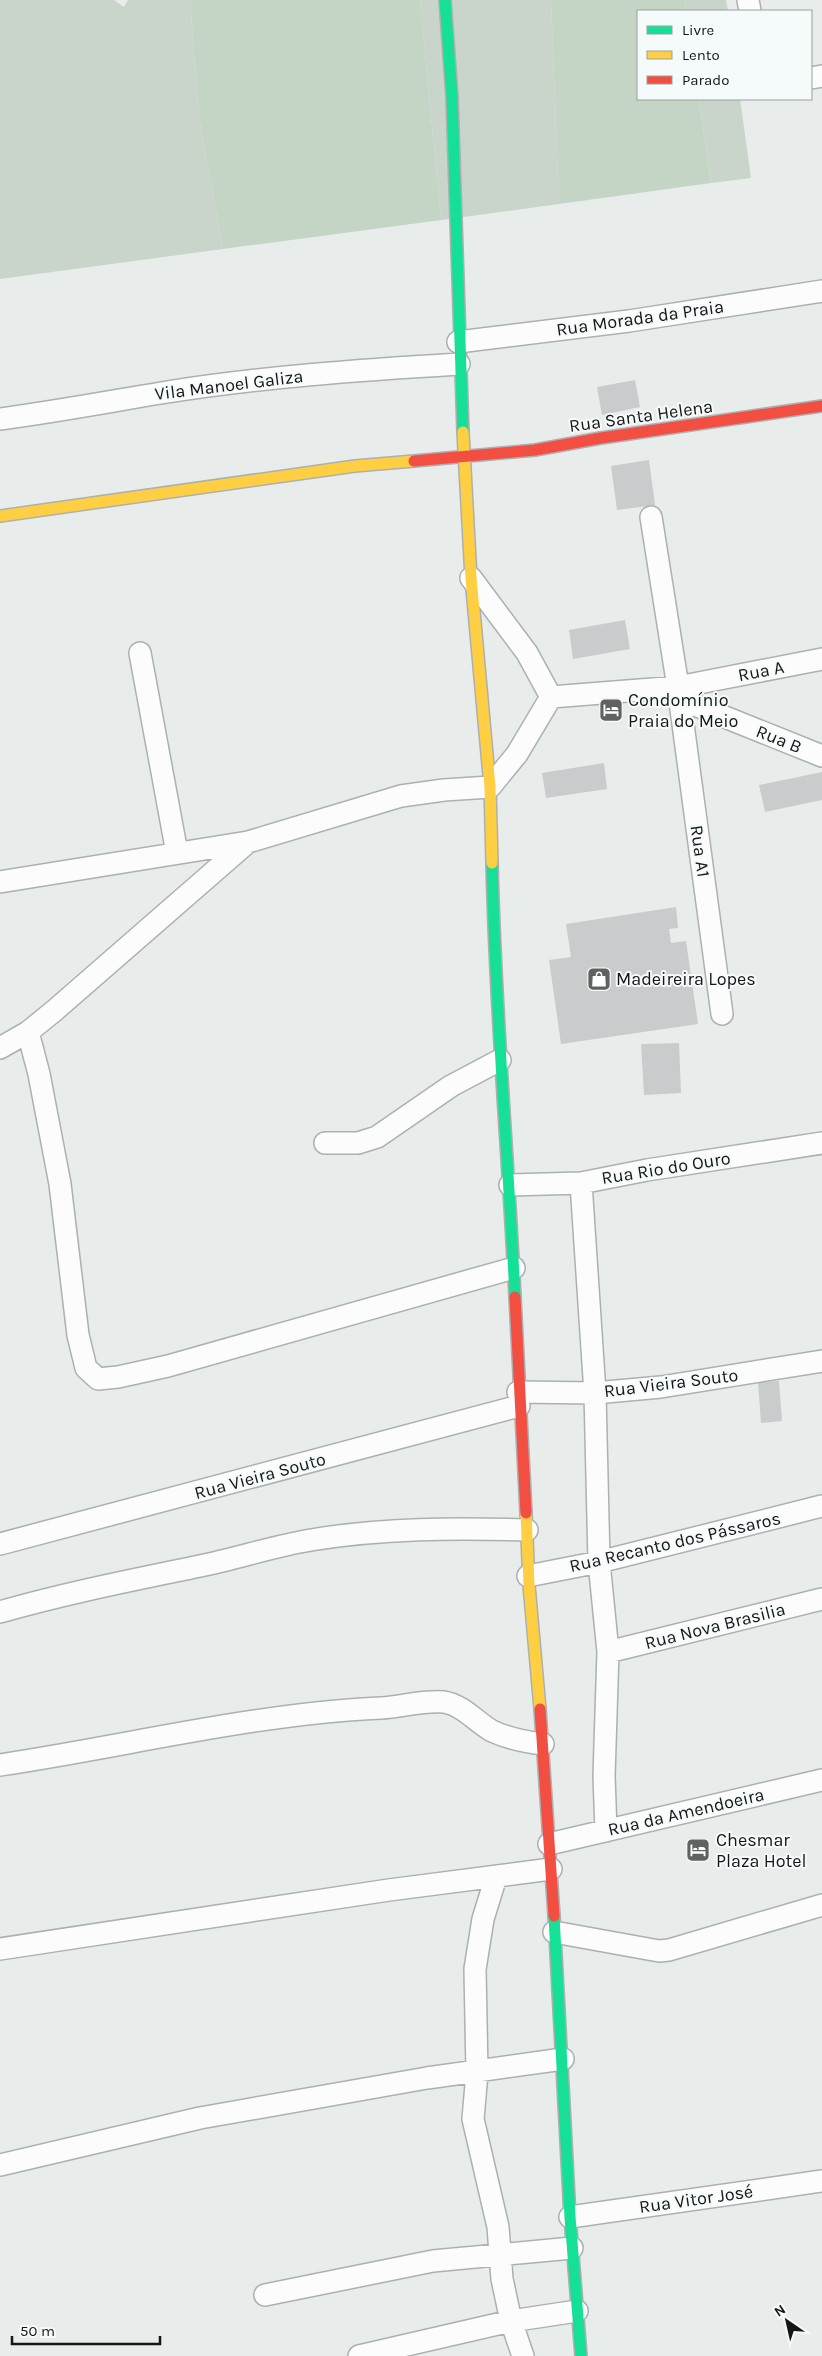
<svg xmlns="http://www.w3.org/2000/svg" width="822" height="2356" viewBox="0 0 822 2356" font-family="Karla,sans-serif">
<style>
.green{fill:#c9d5ca}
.forest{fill:#c4d5c5}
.building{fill:#c9cccc}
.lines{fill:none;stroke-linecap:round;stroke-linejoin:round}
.street-casing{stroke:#adb0b0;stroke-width:24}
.fast-casing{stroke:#adb0b0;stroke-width:14}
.slow-casing{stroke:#adb0b0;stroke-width:14}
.jam-casing{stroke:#adb0b0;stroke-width:14}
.street{stroke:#fcfcfc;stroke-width:21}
.fast{stroke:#16e098;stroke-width:11}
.slow{stroke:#ffcf43;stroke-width:11}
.jam{stroke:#f24e42;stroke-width:11}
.labels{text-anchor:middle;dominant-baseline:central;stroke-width:4;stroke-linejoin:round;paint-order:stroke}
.street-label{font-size:18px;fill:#151717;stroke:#f5fafa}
.poi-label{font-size:18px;fill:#151717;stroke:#f5fafa;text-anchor:start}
</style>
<rect width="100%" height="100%" fill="#e8eceb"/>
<path class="green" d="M0,0H114L124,7L128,0H190L199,117L223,249L0,279Z
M420,0H551L559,204L441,220Z
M684,0H726L728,11H686Z
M699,99H740L751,178L711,183Z"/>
<path class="forest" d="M190,0H420L441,220L223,249L199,117Z
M551,0H684L686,11H638V99H699L711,183L559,204Z"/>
<path class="building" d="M635,380L640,407L602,415L597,387Z
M649,460L655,505L617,510L611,466Z
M625,620L630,649L573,659L569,630Z
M604,763L607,789L546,798L542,773Z
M822,772V800L765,812L759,785Z
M676,907L678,928L669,929L671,943L686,941L698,1024L561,1044L549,960L571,957L566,924Z
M679,1043L681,1093L644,1095L641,1044Z
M779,1381L782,1421L761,1423L758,1382Z"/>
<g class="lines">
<g class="street-casing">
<path id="street" d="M748,0L750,11
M811,78L822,76
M458,342L629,321L822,291
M0,419C54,412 107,402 161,393C260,377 360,370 459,364
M651,517L678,687L722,1014
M471,578L527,653L551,697
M140,653L177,853
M551,697L678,687L822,659
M680,699L822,756
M0,882L248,842L401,796L444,790L490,787L517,754L551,697
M28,1032L39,1074L60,1184L78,1335L86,1368L98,1379L118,1377L168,1366L514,1268
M0,1048L28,1032L54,1011L248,842
M325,1143H358L377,1137L451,1086L500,1060
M581,1183L595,1393L599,1562L608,1652L604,1776L606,1831
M510,1185L581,1183L647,1170L822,1143
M518,1392L595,1393L661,1387L822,1361
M0,1544L519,1406
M528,1576L599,1562L822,1506
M0,1612C66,1593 133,1580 200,1566C237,1559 273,1546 311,1540C382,1528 455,1528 527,1530
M608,1652L822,1599
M0,1765C127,1746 252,1714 381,1708C402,1707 422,1700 444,1702C463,1705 476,1722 492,1731C509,1739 525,1742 543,1744
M549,1844L822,1780
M496,1877L483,1919L475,1969L477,2073L473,2119L498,2227L502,2279L511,2321L523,2356
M554,1932L659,1951L669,1950L822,1905
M0,1949L389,1890L551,1869
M0,2165L200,2118L427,2078L563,2059
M570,2217L822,2181
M265,2295L433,2261L572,2248
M359,2356L511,2321L577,2311"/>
</g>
<g class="fast-casing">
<path id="fast" d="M445,0L452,97L463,432
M492,863C495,1008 508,1152 515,1297
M554,1916L570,2217L581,2356"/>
</g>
<g class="slow-casing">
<path id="slow" d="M463,432L471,578L490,787L492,863
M0,516L355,466L414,461
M526,1513L529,1585L540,1709"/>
</g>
<g class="jam-casing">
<path id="jam" d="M414,461L535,450L601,438L822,406
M515,1297L526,1513
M540,1709L554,1916"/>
</g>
<use href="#street" class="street"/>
<use href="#fast" class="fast"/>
<use href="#slow" class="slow"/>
<use href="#jam" class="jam"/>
</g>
<defs>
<g id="hotel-square" transform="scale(1.25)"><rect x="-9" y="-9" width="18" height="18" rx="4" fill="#5f6261" stroke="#f5fafa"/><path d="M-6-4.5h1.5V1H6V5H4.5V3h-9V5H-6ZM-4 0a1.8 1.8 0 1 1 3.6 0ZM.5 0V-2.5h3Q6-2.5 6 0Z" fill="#fff"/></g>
<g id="shop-square" transform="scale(1.25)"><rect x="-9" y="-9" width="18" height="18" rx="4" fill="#5f6261" stroke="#f5fafa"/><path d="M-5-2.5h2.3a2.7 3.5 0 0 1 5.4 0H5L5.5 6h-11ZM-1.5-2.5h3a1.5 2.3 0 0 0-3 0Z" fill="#fff"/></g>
</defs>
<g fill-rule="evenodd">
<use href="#hotel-square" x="611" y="710"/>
<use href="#shop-square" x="599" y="979"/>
<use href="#hotel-square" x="698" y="1850"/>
</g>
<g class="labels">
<g class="street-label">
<text transform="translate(640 318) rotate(-8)">Rua Morada da Praia</text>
<text transform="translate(229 385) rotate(-7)">Vila Manoel Galiza</text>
<text transform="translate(641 416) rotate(-8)">Rua Santa Helena</text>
<text transform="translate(761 671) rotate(-11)">Rua A</text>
<text transform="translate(779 739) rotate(22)">Rua B</text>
<text transform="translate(700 851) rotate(82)">Rua A1</text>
<text transform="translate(666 1168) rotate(-9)">Rua Rio do Ouro</text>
<text transform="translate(671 1383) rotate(-7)">Rua Vieira Souto</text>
<text transform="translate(260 1476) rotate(-15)">Rua Vieira Souto</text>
<text transform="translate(675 1542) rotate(-13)">Rua Recanto dos Pássaros</text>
<text transform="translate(715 1626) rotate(-14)">Rua Nova Brasilia</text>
<text transform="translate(686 1812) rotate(-13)">Rua da Amendoeira</text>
<text transform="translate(696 2199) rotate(-8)">Rua Vitor José</text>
</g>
<g class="poi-label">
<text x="628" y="700">Condomínio<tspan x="628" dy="21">Praia do Meio</tspan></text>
<text x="616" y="979">Madeireira Lopes</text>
<text x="716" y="1840">Chesmar<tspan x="716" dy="21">Plaza Hotel</tspan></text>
</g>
</g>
<rect x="637" y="10" width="175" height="90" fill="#f5fafa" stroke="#9b9f9f"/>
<rect x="647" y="26" width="25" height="8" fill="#16e098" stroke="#9b9f9f"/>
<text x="682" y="35" font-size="15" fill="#151717">Livre</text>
<rect x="647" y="51" width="25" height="8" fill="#ffcf43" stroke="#9b9f9f"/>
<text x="682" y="60" font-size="15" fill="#151717">Lento</text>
<rect x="647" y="76" width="25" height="8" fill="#f24e42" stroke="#9b9f9f"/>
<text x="682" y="85" font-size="15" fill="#151717">Parado</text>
<g transform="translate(787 2321) rotate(326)" stroke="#f5fafa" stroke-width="4" paint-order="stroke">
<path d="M0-4L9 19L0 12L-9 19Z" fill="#151717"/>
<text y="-8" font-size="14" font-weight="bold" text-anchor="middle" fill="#151717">N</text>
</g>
<path d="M12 2336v8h148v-8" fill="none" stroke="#151717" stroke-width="2.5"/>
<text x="20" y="2336" font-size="15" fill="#151717" stroke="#f5fafa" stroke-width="4" paint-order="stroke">50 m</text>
</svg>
